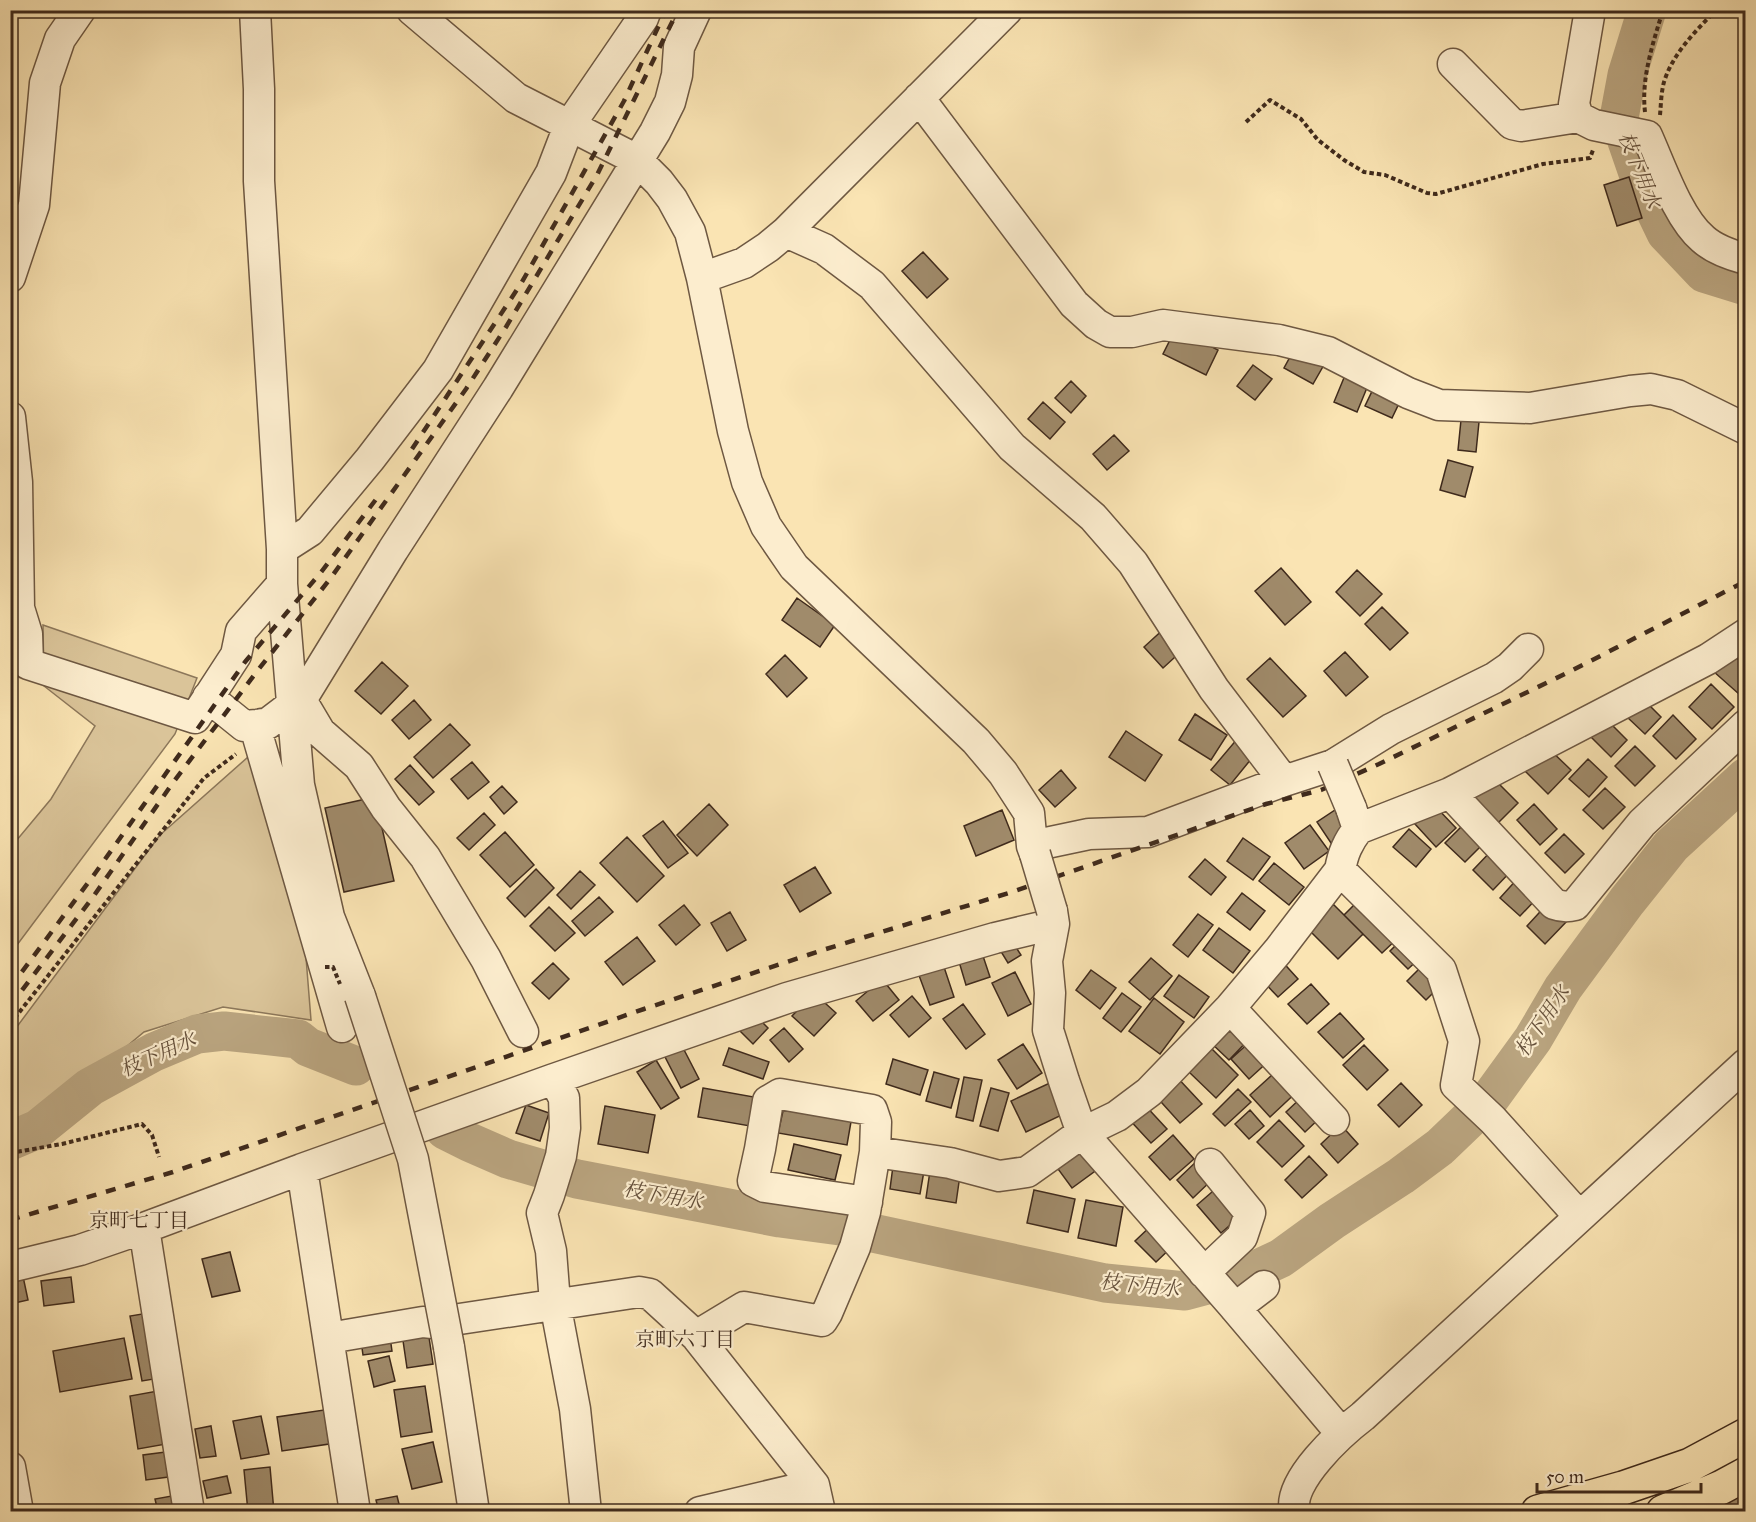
<svg xmlns="http://www.w3.org/2000/svg" width="1756" height="1522" viewBox="0 0 1756 1522" font-family="'IM FELL Great Primer','Noto Serif JP',serif">
<style>
.green{fill:#dac499;stroke:#8c775a;stroke-width:1.5}
.lines{fill:none;stroke-linecap:round;stroke-linejoin:round}
.river{stroke:#baa580;stroke-width:39}
.building{fill:#a08b6b;stroke:#3f2a1c;stroke-width:1.5}
.minor-casing{stroke:#6e5842;stroke-width:33}
.highway-casing{stroke:#3f2a1c;stroke-width:36}
.path{stroke:#3f2a1c;stroke-width:4;stroke-dasharray:4.5 3;stroke-linecap:butt}
.minor{stroke:#fcedce;stroke-width:30}
.highway{stroke:#fae4b3;stroke-width:33}
.rail{stroke:#3f2a1c;stroke-width:4.5;stroke-dasharray:10 10;stroke-linecap:butt}
.minor-bridge-casing{stroke:#6e5842;stroke-width:33;stroke-linecap:butt}
.path-bridge{stroke:#3f2a1c;stroke-width:4;stroke-dasharray:4.5 3;stroke-linecap:butt}
.minor-bridge{stroke:#fcedce;stroke-width:30}
.labels{text-anchor:middle;dominant-baseline:central;stroke-width:4.5;stroke-linejoin:round;paint-order:stroke}
.water-label{font-size:20px;font-style:italic;fill:#644f3a;stroke:#fcedce}
.neighbourhood-label{font-size:20px;fill:#3f2a1c;stroke:#fcedce}
</style>
<rect width="100%" height="100%" fill="#fae4b3"/>
<filter id="stains"><feTurbulence type="fractalNoise" baseFrequency=".00333" numOctaves="4"/><feColorMatrix values="0 0 0 0 .2 0 0 0 0 .09 0 0 0 0 .02 0 0 0 .5 -.17"/></filter>
<radialGradient id="worn" r=".72"><stop offset=".6" stop-color="#630" stop-opacity="0"/><stop offset="1" stop-color="#630" stop-opacity=".3"/></radialGradient>
<path class="green" d="M43,625L197,678L175,734L11,953V847L51,799L95,726L44,686Z
M257,749L305,945L311,1020L223,1007L144,1032L40,1119H11L10,1036L160,835Z"/>
<g class="lines">
<path class="river" d="M1647,10L1627,75L1619,118L1640,179L1666,233L1704,273L1746,286
M445,1130L469,1142L508,1159L577,1179L780,1218L840,1226L1105,1283L1185,1291L1245,1275L1281,1258L1332,1221L1401,1176L1440,1147L1488,1101L1533,1039L1563,988L1627,901L1671,846L1746,777
M10,1141L38,1129L90,1087L154,1052L197,1034L224,1031L298,1039L308,1047L356,1066"/>
</g>
<path class="building" d="M1629,177L1642,218L1617,226L1604,185Z
M923,252L948,279L927,298L902,271Z
M1176,328L1218,350L1206,375L1163,354Z
M1296,346L1325,363L1313,384L1284,368Z
M1253,365L1272,379L1255,400L1237,386Z
M1348,368L1371,378L1357,412L1334,402Z
M1071,381L1086,396L1071,413L1055,398Z
M1376,383L1403,395L1392,418L1365,406Z
M1043,402L1065,422L1050,439L1028,419Z
M1461,420L1479,422L1476,452L1458,450Z
M1114,435L1129,451L1107,470L1093,454Z
M1448,460L1473,467L1465,497L1440,490Z
M1281,568L1311,602L1285,625L1255,591Z
M1357,570L1382,594L1360,616L1336,592Z
M797,598L835,625L820,647L782,620Z
M1382,607L1408,633L1390,650L1365,624Z
M1167,626L1186,647L1163,668L1144,647Z
M1345,652L1368,677L1346,696L1324,671Z
M1730,652L1746,666V687L1739,694L1713,671Z
M785,655L807,678L787,697L766,674Z
M1270,658L1306,696L1283,717L1247,679Z
M382,662L408,686L381,714L355,691Z
M1711,684L1734,707L1712,729L1689,707Z
M1643,699L1661,717L1645,734L1626,716Z
M414,700L431,720L409,739L392,720Z
M1195,714L1227,735L1211,760L1179,740Z
M1673,715L1696,739L1676,759L1653,736Z
M1607,720L1627,740L1611,757L1591,737Z
M450,724L470,745L433,778L414,757Z
M1126,731L1162,755L1145,781L1109,757Z
M1238,738L1256,753L1230,785L1211,770Z
M1546,746L1571,770L1548,794L1523,769Z
M1635,746L1655,766L1635,786L1615,766Z
M1588,759L1607,777L1589,797L1569,779Z
M472,762L489,782L468,799L451,779Z
M410,765L434,792L419,805L395,779Z
M1061,770L1076,788L1055,807L1039,790Z
M1491,776L1518,803L1496,825L1470,799Z
M502,786L517,802L504,814L490,797Z
M1605,788L1625,807L1603,829L1583,810Z
M375,797L394,881L344,892L325,808Z
M709,804L728,825L697,856L677,835Z
M1534,804L1557,829L1540,845L1517,820Z
M1434,805L1456,828L1436,847L1415,824Z
M1002,810L1014,840L976,856L964,826Z
M1335,810L1349,831L1331,843L1317,822Z
M484,813L495,825L469,850L457,838Z
M663,821L688,853L668,868L643,836Z
M1467,821L1487,840L1465,862L1445,843Z
M1310,825L1329,851L1304,869L1285,843Z
M1409,829L1431,849L1416,867L1393,847Z
M505,832L534,865L510,887L480,855Z
M1564,834L1584,854L1565,873L1545,853Z
M627,837L664,876L637,902L600,863Z
M1243,838L1270,857L1253,880L1227,861Z
M1494,848L1514,868L1493,890L1473,870Z
M1205,859L1226,877L1211,895L1189,877Z
M1274,863L1304,887L1289,905L1259,881Z
M815,867L831,893L800,912L784,885Z
M536,869L554,888L525,917L507,898Z
M580,871L595,885L571,909L557,895Z
M1519,877L1539,896L1520,916L1500,898Z
M1242,893L1265,911L1250,930L1227,912Z
M599,897L613,912L585,936L572,921Z
M1361,898L1400,936L1382,953L1344,915Z
M1549,902L1568,920L1545,944L1527,926Z
M1333,904L1363,934L1338,959L1308,929Z
M684,905L700,925L676,945L659,925Z
M549,907L575,933L555,951L530,926Z
M730,912L746,940L727,951L711,923Z
M1198,914L1213,925L1188,957L1173,945Z
M1219,928L1250,951L1233,973L1203,950Z
M637,937L655,961L623,985L605,962Z
M1404,937L1422,956L1408,969L1390,951Z
M1010,938L1021,955L1008,963L997,945Z
M980,947L990,977L966,985L957,955Z
M1151,958L1172,976L1150,1000L1129,982Z
M1279,958L1298,979L1278,997L1259,977Z
M942,961L954,997L930,1005L917,970Z
M553,963L569,979L549,999L532,983Z
M1423,965L1442,984L1426,1000L1407,981Z
M1091,970L1116,988L1100,1009L1076,990Z
M1015,972L1031,1004L1008,1016L992,983Z
M1179,975L1209,997L1194,1018L1164,996Z
M882,979L899,1000L873,1021L856,1001Z
M1311,984L1329,1004L1307,1024L1288,1004Z
M814,993L836,1013L814,1036L792,1016Z
M1122,993L1141,1007L1121,1032L1103,1018Z
M912,996L931,1018L909,1037L890,1015Z
M1154,998L1184,1022L1160,1054L1129,1031Z
M963,1004L985,1034L966,1049L943,1019Z
M752,1012L768,1028L753,1044L737,1028Z
M1340,1013L1364,1039L1343,1058L1318,1032Z
M1233,1016L1253,1035L1229,1060L1209,1041Z
M784,1028L803,1049L789,1062L770,1040Z
M1254,1038L1272,1058L1249,1079L1231,1059Z
M680,1042L699,1079L681,1088L662,1051Z
M1023,1044L1042,1073L1017,1089L998,1060Z
M1364,1045L1388,1070L1367,1090L1343,1065Z
M729,1048L769,1062L763,1079L723,1065Z
M1211,1048L1238,1075L1216,1098L1188,1071Z
M893,1059L928,1070L920,1095L886,1084Z
M656,1060L679,1098L661,1109L637,1072Z
M1282,1066L1302,1087L1270,1117L1250,1095Z
M934,1072L959,1079L951,1108L926,1101Z
M1174,1074L1202,1104L1180,1123L1153,1093Z
M964,1077L982,1080L973,1121L956,1117Z
M1052,1082L1066,1113L1026,1132L1011,1101Z
M1401,1083L1422,1105L1399,1127L1378,1105Z
M703,1088L754,1097L750,1126L698,1117Z
M991,1088L1009,1093L998,1131L980,1126Z
M1238,1089L1251,1102L1225,1126L1213,1114Z
M1304,1095L1323,1115L1305,1132L1286,1112Z
M785,1102L852,1116L847,1145L778,1133Z
M1142,1102L1167,1129L1151,1143L1126,1116Z
M526,1105L549,1113L540,1141L516,1133Z
M605,1106L655,1115L648,1153L598,1144Z
M1250,1110L1264,1126L1249,1139L1235,1124Z
M1279,1120L1304,1146L1282,1167L1257,1142Z
M1341,1125L1358,1144L1338,1163L1321,1144Z
M1173,1135L1194,1159L1170,1180L1149,1157Z
M1079,1136L1102,1166L1072,1188L1050,1158Z
M794,1144L841,1155L835,1180L788,1170Z
M1309,1156L1327,1175L1302,1198L1285,1180Z
M1200,1158L1216,1176L1193,1198L1177,1180Z
M893,1166L924,1171L920,1194L890,1189Z
M930,1171L960,1175L956,1203L926,1198Z
M1220,1185L1244,1213L1221,1233L1197,1205Z
M1034,1190L1075,1199L1068,1232L1027,1223Z
M1086,1200L1123,1207L1116,1246L1078,1238Z
M1154,1223L1175,1244L1156,1262L1135,1241Z
M230,1252L240,1291L212,1297L202,1259Z
M21,1267L28,1300L10,1304V1269Z
M71,1277L74,1302L44,1306L41,1281Z
M154,1312L166,1377L142,1381L130,1316Z
M427,1324L433,1364L407,1368L401,1327Z
M389,1330L392,1351L363,1355L360,1334Z
M124,1338L132,1379L60,1392L53,1351Z
M389,1356L395,1381L374,1387L368,1361Z
M425,1386L432,1432L401,1437L394,1390Z
M163,1390L172,1443L138,1449L130,1396Z
M324,1410L329,1444L282,1451L277,1417Z
M261,1416L269,1454L241,1459L233,1421Z
M211,1426L216,1456L200,1458L195,1429Z
M433,1442L442,1482L412,1489L402,1449Z
M173,1451L176,1476L146,1480L143,1455Z
M270,1467L274,1512H248L244,1470Z
M227,1476L231,1493L207,1498L203,1481Z
M1746,1493V1512H1714L1713,1509Z
M177,1495L180,1512H158L155,1499Z
M397,1496L401,1512H379L376,1500Z"/>
<g class="lines">
<g class="minor-casing">
<path id="minor" d="M255,10L259,89V181L282,549V584L299,785L329,917L360,996
M412,10L516,98L637,160L659,182L672,199L690,232L702,278L733,431L747,482L766,526L794,567L976,741L1003,773L1029,813L1032,846L1035,854
M1590,10L1574,104L1578,117L1594,125L1647,136C1661,167 1678,218 1703,239C1714,249 1731,255 1746,259
M1453,64L1512,124L1521,126L1578,117
M919,98L1074,304L1096,324L1110,332H1132L1163,325L1279,340L1328,352L1408,393L1439,405L1530,408L1630,391L1651,389L1677,395L1746,429
M786,232L1007,10
M10,277L34,205L45,83L60,39L80,10
M702,278L744,263L768,247L786,232L824,249L872,285L1012,447L1093,517L1133,563L1214,689L1284,781L1333,765L1391,729L1494,678L1510,667L1528,649
M10,417L17,482L19,608L27,634L28,664L195,718L236,655L241,631L282,584
M282,549L310,531L370,459L438,370L551,173L569,126L643,18L646,10
M208,697L244,726L267,724L292,705L301,700L393,550L498,388L655,132L670,102L677,75L679,47L696,10
M301,700L320,732L359,766L386,808L425,857L486,959L523,1032
M262,724L258,737L342,1027
M1450,793L1554,904C1562,907 1567,907 1575,905L1642,823L1746,725
M1358,829L1450,793L1708,659L1746,634
M1032,846L1089,834L1148,832L1284,781
M1340,870L1441,970L1464,1041L1456,1085L1493,1120L1579,1216
M1052,911L1054,924L1047,961L1050,993L1048,1030L1064,1081L1082,1133L1231,1303L1341,1433
M1230,1008L1334,1120
M302,1169L554,1079
M867,1202L765,1187L753,1181L760,1149L768,1101L780,1094L872,1110L876,1122L875,1152
M144,1228L189,1512
M10,1267L80,1250L144,1228L302,1169L355,1512
M1204,1273L1242,1237L1250,1213L1210,1164
M1235,1308L1264,1286
M696,1336L744,1307L822,1321L827,1313L855,1247L865,1212L875,1152L950,1163L999,1176L1027,1172L1082,1133L1117,1116L1149,1092L1230,1008L1278,951L1340,870C1343,853 1348,842 1358,829L1351,808
M329,1338L423,1322L433,1323L639,1292L650,1294L696,1336L814,1485L820,1512
M449,1347L474,1512
M10,1467L18,1512
M586,1512L575,1409L555,1303L551,1251L542,1213L549,1195L561,1156L565,1128L564,1098L554,1079L787,998L995,938L1054,924
M700,1512L814,1485
M1295,1512C1286,1482 1342,1432 1363,1416L1746,1064"/>
</g>
<g class="highway-casing">
<path id="highway" d="M1538,1512L1623,1488L1690,1465L1746,1435
M1663,1512L1722,1487L1746,1474"/>
</g>
<path class="path" d="M1645,112C1641,78 1653,43 1663,10
M1660,115C1661,105 1661,93 1664,82C1673,53 1695,32 1716,10
M1246,122L1270,100L1301,119L1318,140L1344,160L1364,172L1385,175L1427,193L1436,194L1543,164L1590,158L1593,150
M10,1024L204,778L236,754
M10,1153L62,1144L142,1124L152,1135L159,1157"/>
<use href="#minor" class="minor"/>
<use href="#highway" class="highway"/>
<path class="rail" d="M412,449L522,282L624,101L666,10
M10,988L96,872L245,662L322,571L377,498
M10,1006L93,897L172,784L258,670L330,579L466,389L506,327L597,175L678,10
M10,1220L173,1172L644,1009L826,949L1012,892L1266,804L1321,790L1379,764L1571,671L1746,581"/>
<g class="minor-bridge-casing">
<path id="minor-bridge" d="M1333,765L1351,808
M1035,854L1052,911
M360,996L413,1159L449,1347"/>
</g>
<path class="path-bridge" d="M325,967H333L340,984"/>
<use href="#minor-bridge" class="minor-bridge"/>
</g>
<g class="labels">
<g class="water-label">
<text transform="translate(1640 170) rotate(68)">枝下用水</text>
<text transform="translate(1542 1021) rotate(-56)">枝下用水</text>
<text transform="translate(158 1054) rotate(-24)">枝下用水</text>
<text transform="translate(663 1195) rotate(10)">枝下用水</text>
<text transform="translate(1140 1285) rotate(6)">枝下用水</text>
</g>
<g class="neighbourhood-label">
<text x="139" y="1220">京町七丁目</text>
<text x="685" y="1339">京町六丁目</text>
</g>
</g>
<rect width="1756" height="1522" fill="none" stroke="#fae4b3" stroke-width="36"/>
<rect x="12" y="12" width="1732" height="1498" fill="none" stroke="#3f2a1c" stroke-width="3"/>
<rect x="18" y="18" width="1720" height="1486" fill="none" stroke="#3f2a1c" stroke-width="1.5"/>
<path d="M1537 1483v9h164v-9" fill="none" stroke="#3f2a1c" stroke-width="3"/>
<text x="1546" y="1483" font-size="18" fill="#3f2a1c" stroke="#fcedce" stroke-width="4.5" paint-order="stroke">50 m</text>
<rect width="100%" height="100%" filter="url(#stains)"/>
<rect width="100%" height="100%" fill="url(#worn)"/>
</svg>
